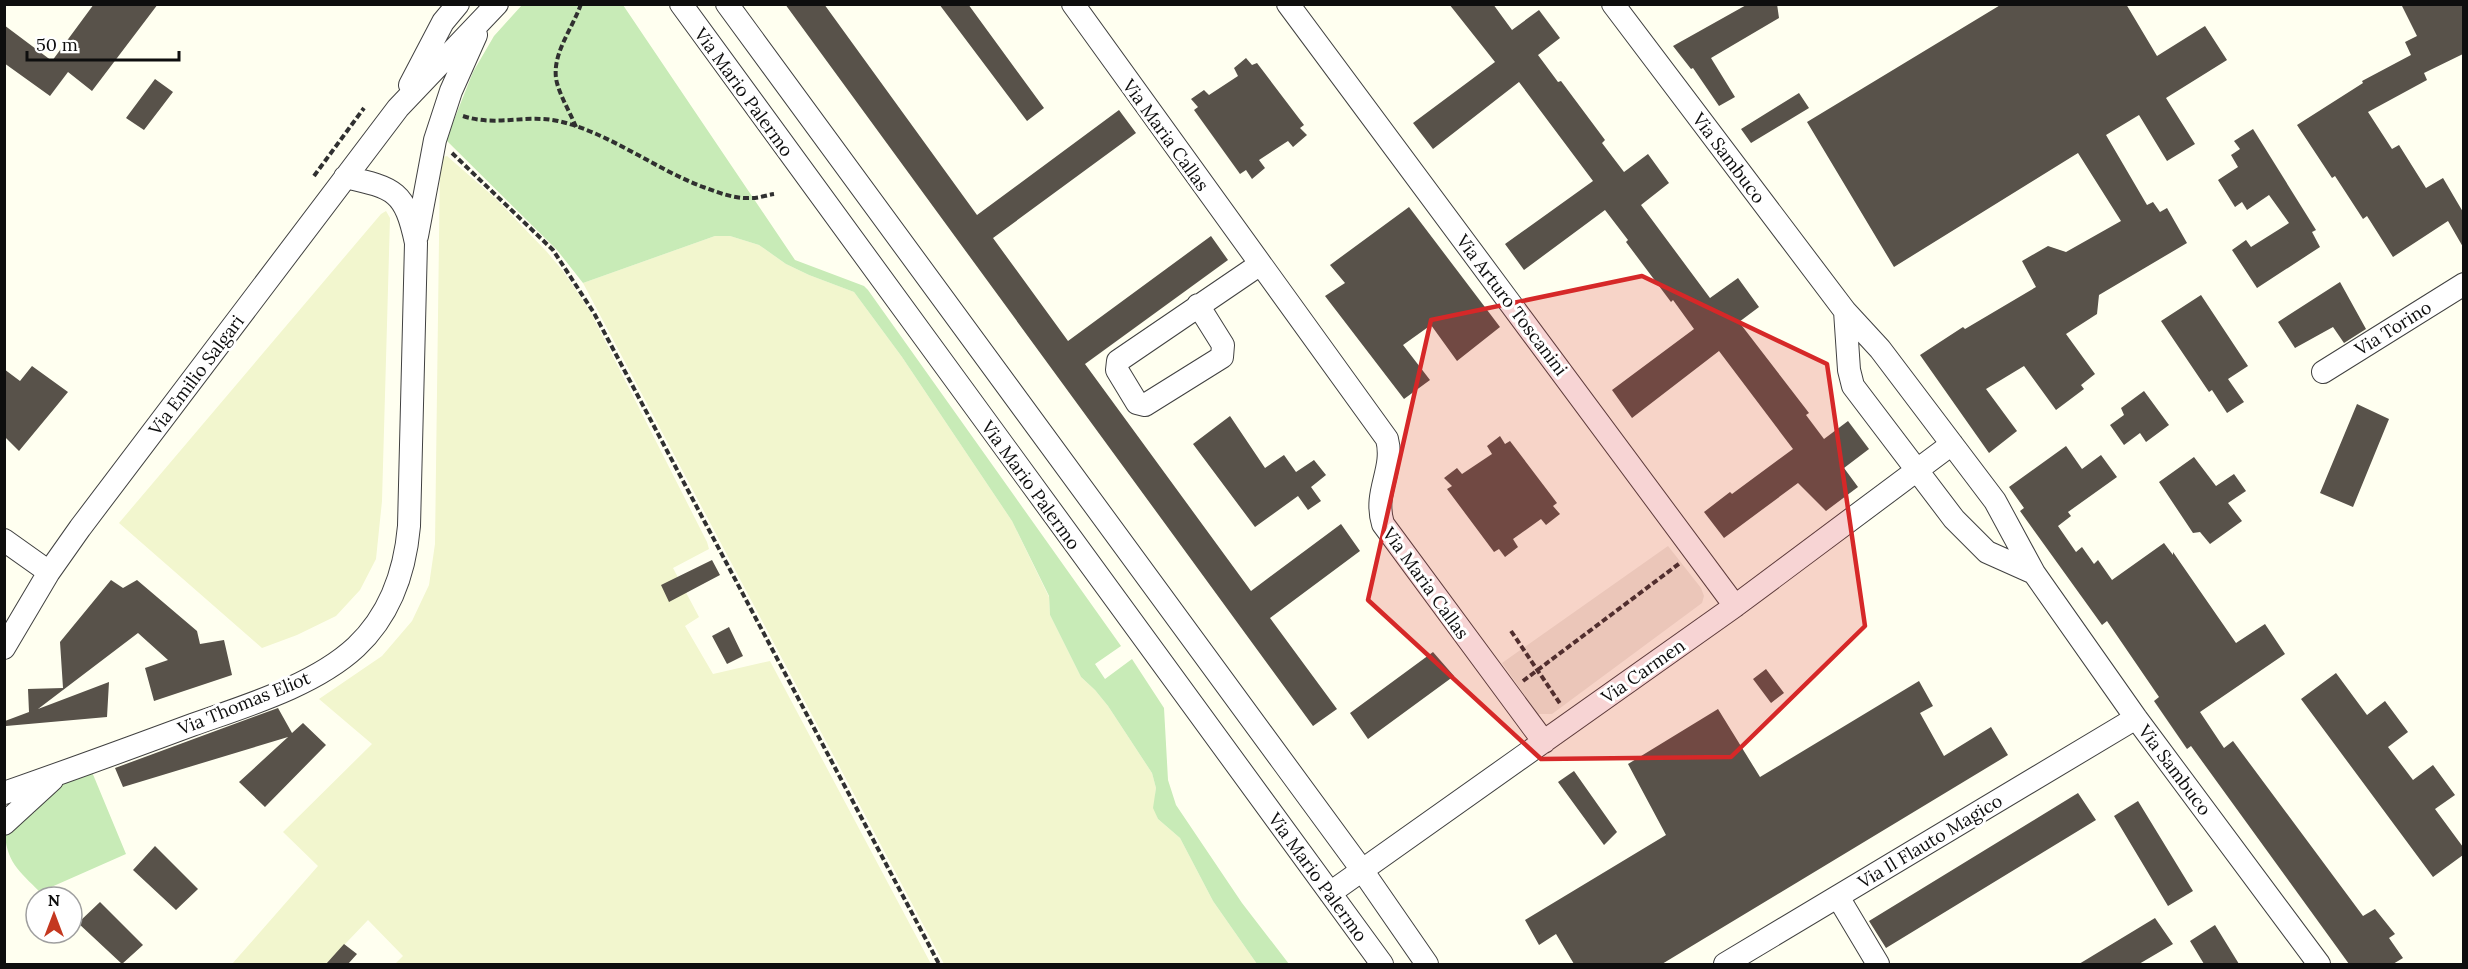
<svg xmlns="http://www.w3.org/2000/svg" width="2468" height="969" viewBox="0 0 2468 969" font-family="Lora,serif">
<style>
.farmland{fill:#f2f6ce}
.green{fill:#c8ebb7}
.plaza{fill:#f0eede}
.building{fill:#58524a}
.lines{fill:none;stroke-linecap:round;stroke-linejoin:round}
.minor-casing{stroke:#414141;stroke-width:24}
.path{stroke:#303030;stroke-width:4;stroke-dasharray:6 3;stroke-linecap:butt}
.minor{stroke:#fff;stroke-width:22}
.marked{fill:#d62828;fill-opacity:0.2;stroke:#d62828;stroke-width:4.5;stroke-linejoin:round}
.labels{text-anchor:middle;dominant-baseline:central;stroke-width:6;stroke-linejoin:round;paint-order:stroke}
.street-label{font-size:18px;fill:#0e0e0e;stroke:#fff}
</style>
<rect width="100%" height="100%" fill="#fffff0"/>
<path class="farmland" d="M447,156L495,198L547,252L563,271L590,311L707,542L709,549L673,568L699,617L685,626L713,674L770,661L931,964H395L403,956L368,920L326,964H232L318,866L283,832L372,744L319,699L382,656L412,621L429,585L435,544L440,163L443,157Z
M386,211L390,218L382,501L376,559L360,590L336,616L297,635L262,648L119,523L381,214Z
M715,236H730L759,245L786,264L809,275L854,292L902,357L1012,521L1049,597L1050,615L1081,677L1095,690L1108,706L1152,773L1156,788L1154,808L1158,819L1180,838L1213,901L1257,964H944L583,283Z"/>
<path class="green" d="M522,5H623L795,260L864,286L868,290L1121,646L1095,664L1105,679L1132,659L1164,708L1168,780L1176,805L1242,903L1289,964H1257L1213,901L1180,838L1158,819L1153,808L1156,788L1152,773L1108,706L1095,690L1081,677L1050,615L1049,596L1012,521L902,357L854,292L809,275L786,264L759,245L730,236H715L583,283L557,250L446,140L473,72L494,36Z
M92,772L126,854L40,892C19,871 5,861 5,829L35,812V790Z"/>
<path class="plaza" d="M1668,546L1701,588L1704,596L1702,603L1552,714H1538L1502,663Z"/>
<path class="building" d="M94,4H158L92,91L68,72L50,96L4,63V25L52,61Z
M785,4H824L977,215L1119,110L1136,133L993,238L1068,341L1211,236L1228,260L1085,364L1251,591L1341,524L1360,551L1270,618L1337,709L1313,726Z
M939,4H968L1044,108L1027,121Z
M1449,4H1493L1512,30L1539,10L1560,38L1538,55L1558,82L1561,81L1605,140L1602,143L1624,172L1648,154L1669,183L1641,205L1710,298L1738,278L1759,307L1739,322L1809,413L1806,415L1824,439L1848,421L1869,449L1844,468L1858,487L1826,511L1798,483L1724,538L1704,512L1730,492L1732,494L1793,449L1719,351L1632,418L1612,390L1694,329L1673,300L1671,302L1626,242L1628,240L1605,210L1524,270L1505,244L1593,181L1519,82L1433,149L1413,123L1495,62Z
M1748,4H1777L1779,18L1711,58L1735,97L1719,106L1693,68L1691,69L1673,46Z
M2002,4H2126L2157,56L2205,26L2227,60L2166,98L2195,144L2167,161L2139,115L2106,135L2147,205L2153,202L2160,212L2167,208L2187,243L2099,295L2097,314L2066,334L2095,374L2081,385L2084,389L2056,410L2024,366L1986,389L2017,431L1989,453L1920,355L1963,327L1965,329L2036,287L2022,261L2048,246L2066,252L2121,221L2078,153L1894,267L1807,122Z
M2401,4H2463V54L2424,73L2427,80L2368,112L2392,149L2399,145L2426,188L2443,178L2463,212V247L2448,221L2393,257L2367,216L2363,219L2335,176L2332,178L2297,125L2363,83L2362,81L2411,55L2405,42L2417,36Z
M1246,58L1252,65L1257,63L1304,125L1300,128L1307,135L1293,147L1288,141L1259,160L1265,168L1252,179L1246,170L1240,174L1194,110L1198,107L1191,99L1204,90L1209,95L1238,76L1234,68Z
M155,79L173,92L144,130L126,118Z
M1799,93L1809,108L1751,143L1741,129Z
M2253,129L2316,230L2312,232L2320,247L2257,288L2232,250L2246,240L2251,247L2289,223L2269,195L2247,210L2242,202L2235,207L2218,180L2238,167L2231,155L2240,149L2234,141Z
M1409,207L1500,327L1457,361L1431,325L1403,345L1430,380L1404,399L1325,296L1345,283L1330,265Z
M2340,282L2366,329L2344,343L2333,327L2295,348L2278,322Z
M2201,295L2248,366L2228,379L2244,402L2227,413L2212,390L2209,392L2161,321Z
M32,366L68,392L19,451L4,436V369L20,381Z
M2144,391L2169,425L2146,442L2140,433L2124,445L2110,425L2124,415L2121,408Z
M2357,404L2389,419L2353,507L2320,493Z
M1230,416L1265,468L1284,455L1296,472L1314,460L1326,475L1311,487L1321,501L1308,510L1298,496L1255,527L1193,444Z
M1500,436L1505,444L1510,441L1557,503L1553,506L1560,514L1546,525L1541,519L1513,539L1518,547L1505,557L1499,549L1494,552L1447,489L1452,486L1444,478L1457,468L1462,474L1492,454L1487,446Z
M2066,446L2082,469L2101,455L2117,477L2068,512L2071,516L2058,526L2076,552L2082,547L2094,564L2098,560L2112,580L2164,543L2173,555V552L2236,643L2265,624L2285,654L2200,712L2224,748L2233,741L2363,916L2375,909L2395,934L2389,938L2403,958L2393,964H2349L2191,746L2187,749L2154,701L2159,697L2107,621L2102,625L2020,511L2024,508L2009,487Z
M2194,457L2216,486L2234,474L2246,491L2228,503L2242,521L2210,544L2200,532L2193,533L2159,482Z
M712,560L720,575L669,602L661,585Z
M111,580L123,588L137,580L197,631L200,644L224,640L232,675L154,701L145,668L168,660L138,633L38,709L109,682L107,717L6,726L5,721L29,712L28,689L63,688L60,642Z
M729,627L743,656L727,664L712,636Z
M1433,652L1454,676L1368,739L1350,713Z
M1766,669L1784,693L1771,703L1753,679Z
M2336,673L2367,715L2385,701L2408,732L2388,747L2413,780L2433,765L2455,795L2435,809L2463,847V855L2433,877L2301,699Z
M1919,681L1933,706L1920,713L1944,756L1991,727L2008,755L1662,964H1574L1556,934L1539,945L1525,920L1666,835L1628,764L1718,709L1760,777Z
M278,708L292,733L303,723L326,745L265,807L239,782L288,737L123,787L115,768Z
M1574,771L1617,832L1604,845L1558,782Z
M2078,793L2096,820L1886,948L1869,921Z
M2138,801L2193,891L2168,906L2114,816Z
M155,846L198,889L176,910L133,870Z
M100,902L143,945L122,964L78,923Z
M2155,918L2173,944L2139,964H2079Z
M2215,925L2239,964H2204L2190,941Z
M344,944L357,954L348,964H326Z"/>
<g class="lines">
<g class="minor-casing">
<path id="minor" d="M681,4L1382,964
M727,4L1362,870L1427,964
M1073,4L1387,439C1395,470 1373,491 1383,524L1544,742
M1288,4L1735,606
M1613,4L1845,311L1880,349L1995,501L2034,573L2136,718L2319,964
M410,85L443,22L458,4
M417,236L435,140L451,91L476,35
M1198,305L1223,345L1222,357L1145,405L1137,403L1117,370L1118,361L1259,265
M1845,311L1849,370L1853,386L1954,519L1987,552L2034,573
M2323,372L2464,284
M4,540L49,572
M4,648L49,572L80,528L398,108L497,4
M4,793C67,771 130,748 192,725C245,706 314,686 356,647C390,615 405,572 409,526L416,243C405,191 395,188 345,177
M4,824L52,780
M1330,893L1735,606L1952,444
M1838,897L1878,964
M1725,964L2136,718"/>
</g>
<path class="path" d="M463,116C497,127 525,114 558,121C608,132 655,169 703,187C720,193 734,199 752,198C759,198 767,195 774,194
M576,127C570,112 561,98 557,83C550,56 572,30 581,4
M452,153L553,250L594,313L939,964
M314,176L364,108
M1511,631L1561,705
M1523,681L1680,563"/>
<use href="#minor" class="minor"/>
</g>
<path class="marked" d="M1642,276L1827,364L1865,626L1731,757L1541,759L1368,600L1431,320Z"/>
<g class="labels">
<g class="street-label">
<text transform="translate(744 92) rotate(54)">Via Mario Palermo</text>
<text transform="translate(1166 135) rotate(54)">Via Maria Callas</text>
<text transform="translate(1729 158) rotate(53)">Via Sambuco</text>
<text transform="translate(1512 305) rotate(53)">Via Arturo Toscanini</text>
<text transform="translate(2393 328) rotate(-32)">Via Torino</text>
<text transform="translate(196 375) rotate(-53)">Via Emilio Salgari</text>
<text transform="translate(1031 485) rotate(54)">Via Mario Palermo</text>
<text transform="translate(1426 583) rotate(54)">Via Maria Callas</text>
<text transform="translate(1643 671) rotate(-35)">Via Carmen</text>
<text transform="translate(244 703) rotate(-22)">Via Thomas Eliot</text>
<text transform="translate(2175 770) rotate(53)">Via Sambuco</text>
<text transform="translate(1930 841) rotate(-31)">Via Il Flauto Magico</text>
<text transform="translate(1318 877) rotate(54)">Via Mario Palermo</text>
</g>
</g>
<rect width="2468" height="969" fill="none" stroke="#0e0e0e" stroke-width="12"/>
<g transform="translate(54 915)"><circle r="28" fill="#ffffff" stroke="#9f9f9f" stroke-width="1.5"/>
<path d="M0-4.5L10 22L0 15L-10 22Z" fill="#c43820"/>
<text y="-9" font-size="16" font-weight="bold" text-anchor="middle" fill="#0e0e0e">N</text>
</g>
<path d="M27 51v9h152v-9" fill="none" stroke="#0e0e0e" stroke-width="3"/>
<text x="36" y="51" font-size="18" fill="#0e0e0e" stroke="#ffffff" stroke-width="4.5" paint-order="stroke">50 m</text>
</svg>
